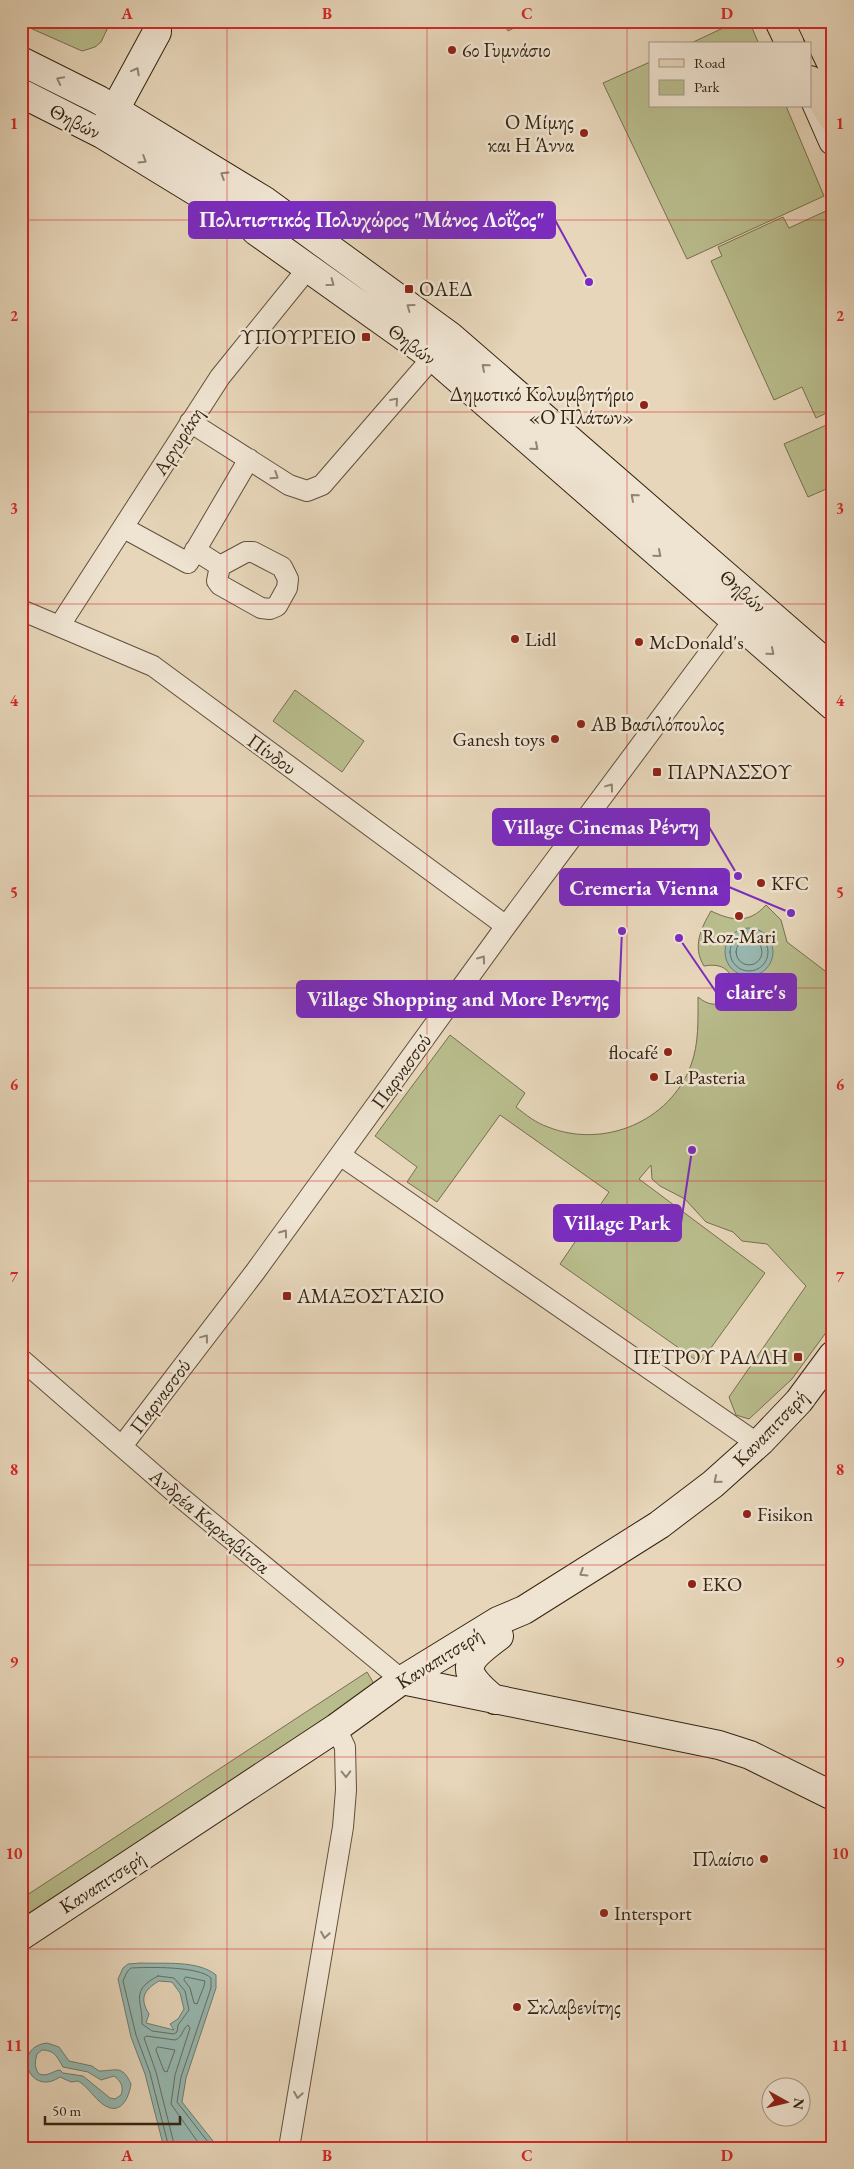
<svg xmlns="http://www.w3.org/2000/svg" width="854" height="2169" viewBox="0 0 854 2169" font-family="'EB Garamond',serif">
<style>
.green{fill:#b9bd8d;stroke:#76704f}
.water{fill:#97b9b2;stroke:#6f7d72;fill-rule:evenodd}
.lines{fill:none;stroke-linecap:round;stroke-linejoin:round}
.shore{stroke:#666e62;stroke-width:1}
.street-casing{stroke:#61503b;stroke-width:22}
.secondary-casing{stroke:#342411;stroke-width:30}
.primary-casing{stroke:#342411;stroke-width:30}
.street{stroke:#efe4d2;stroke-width:20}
.secondary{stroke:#efe4d2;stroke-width:28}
.primary{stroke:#e7d6ba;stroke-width:28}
.oneway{stroke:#928472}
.grid{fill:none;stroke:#d62828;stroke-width:1;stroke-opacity:0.55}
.poi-dot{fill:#8f2418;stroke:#efe4d2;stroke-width:2}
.labels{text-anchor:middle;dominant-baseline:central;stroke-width:5;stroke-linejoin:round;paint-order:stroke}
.poi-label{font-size:20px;fill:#342411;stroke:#efe4d2;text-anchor:start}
.street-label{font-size:20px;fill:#342411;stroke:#efe4d2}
.leader{fill:none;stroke:#7b2cbf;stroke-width:2}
.callout-dot{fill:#7b2cbf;stroke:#efe4d2;stroke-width:2}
.callout{fill:#7b2cbf;stroke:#7b2cbf;stroke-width:2}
.callout-label{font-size:21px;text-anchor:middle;font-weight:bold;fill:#fff}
.neatline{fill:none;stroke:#d62828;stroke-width:2}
.grid-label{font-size:16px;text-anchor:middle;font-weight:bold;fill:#d62828}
</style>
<rect width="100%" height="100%" fill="#e7d6ba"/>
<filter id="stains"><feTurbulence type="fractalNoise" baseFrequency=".004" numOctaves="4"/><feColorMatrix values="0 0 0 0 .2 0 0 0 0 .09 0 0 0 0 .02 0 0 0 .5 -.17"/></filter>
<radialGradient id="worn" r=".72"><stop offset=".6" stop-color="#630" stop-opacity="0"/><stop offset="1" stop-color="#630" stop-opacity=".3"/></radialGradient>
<path class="green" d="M21,21H111L101,42L95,47L82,51L21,24Z
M503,21H528L508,31Z
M738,21H749L759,44H689Z
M650,62V106H786L824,196L687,259L603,83Z
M828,210L833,221V410L816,418L802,387L774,400L711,261L722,256L718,247L783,217L789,228Z
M833,422V486L808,497L784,444Z
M295,690L364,741L342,772L273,721Z
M766,905L781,920L787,942L833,977V1323L792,1379L749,1419L736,1415L729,1397L806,1286L767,1244L742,1241L733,1232L706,1222L685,1199L660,1186L652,1179L651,1165L639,1179L765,1273L700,1363L560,1264L609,1192L500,1115L437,1202L407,1182L417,1167L375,1136L450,1035L525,1093L516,1107C526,1115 536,1123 548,1127C603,1149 670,1122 691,1065C699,1044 698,1019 698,997C732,1026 751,957 704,966C692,947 701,928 711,911C732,921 749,924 766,905Z
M367,1672L373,1682L372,1690L21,1918V1899Z"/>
<path class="water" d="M725 952a24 24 0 1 1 48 0a24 24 0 1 1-48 0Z
M141,1963C164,1964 198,1960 216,1975V1988L186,2078L182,2102L213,2141V2148H164L145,2074L131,2037L118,1979L123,1968L128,1964ZM159,1981L172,1982L180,1993L184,2009L178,2019L170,2024L174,2030L146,2023L149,2014C139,1998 144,1990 159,1981Z
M47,2043L59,2047L69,2061L92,2066L99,2071C116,2071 122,2064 131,2084C128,2103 117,2118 99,2101C92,2095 87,2086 78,2081L71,2082L60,2077C29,2098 11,2047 47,2043ZM42,2050C55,2050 57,2057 63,2067L88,2072L101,2080L114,2076C121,2081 124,2087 121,2095L115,2099L110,2098L83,2076L63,2073L60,2070C52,2071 48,2077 39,2074C34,2067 35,2062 37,2054Z"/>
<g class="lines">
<path class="shore" d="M730 952a19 19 0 1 1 38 0a19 19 0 1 1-38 0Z
M736 952a13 13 0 1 1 26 0a13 13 0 1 1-26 0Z
M158,1976L174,1978L185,1991L189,2010L178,2025L177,2032L174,2034L152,2031L142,2024C143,2001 129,1991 158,1976Z
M186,1977L205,1981L204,1986L197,2004L194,2003L190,1988L184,1980Z
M158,2047L175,2050L167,2072L164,2071L156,2050Z
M169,2148L150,2073L136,2035L123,1981L127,1972L131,1968C148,1967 199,1966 211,1978V1988L181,2077L177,2102L208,2142V2148
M175,2148L156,2072L144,2038L146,2036L175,2040C183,2037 182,2029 188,2025L190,2028L175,2075L171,2104L202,2148"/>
<g class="street-casing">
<path id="street" d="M190,422L289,485L307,491L322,485L433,357
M124,528L188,563L249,459
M195,550L220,566L217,581L220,585L261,608L270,609L277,606L287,588L288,579L282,567L253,552H246L220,566
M21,610L153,666L506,926
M60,625L220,377L309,267
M340,1155L758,1444
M21,1359L173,1491L402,1680
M122,1446L255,1272L506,926L742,609
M289,2148L343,1827L346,1790L345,1747L336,1728"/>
</g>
<g class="secondary-casing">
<path id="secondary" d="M21,61L99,100L265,201L450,336L833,669
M21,93L102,134L249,224L256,231L433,357L833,706
M814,98L833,141
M106,126L157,32V21
M402,1680L719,1745L750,1755L833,1796
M495,1700C458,1670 464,1662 499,1636
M21,1936L336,1728L402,1680L498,1621L524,1610L659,1525L713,1484L761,1441L799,1401L833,1355"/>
</g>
<g class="primary-casing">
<path id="primary" d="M779,21L790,44
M811,21L833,67
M810,80L833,119"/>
</g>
<use href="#street" class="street"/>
<use href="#secondary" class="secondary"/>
<use href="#primary" class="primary"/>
</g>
<defs><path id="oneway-chevron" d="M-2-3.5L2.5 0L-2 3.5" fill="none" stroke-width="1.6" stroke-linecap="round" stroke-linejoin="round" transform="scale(1.25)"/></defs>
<g class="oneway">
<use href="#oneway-chevron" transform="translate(136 71) rotate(-62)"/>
<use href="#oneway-chevron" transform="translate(60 80) rotate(-153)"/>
<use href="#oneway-chevron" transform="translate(143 160) rotate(32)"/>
<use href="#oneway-chevron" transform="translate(224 175) rotate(-148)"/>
<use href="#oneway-chevron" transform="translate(331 283) rotate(36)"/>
<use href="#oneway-chevron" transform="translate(410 307) rotate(-144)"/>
<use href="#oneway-chevron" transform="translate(485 367) rotate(-139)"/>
<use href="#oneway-chevron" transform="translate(395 401) rotate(-49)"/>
<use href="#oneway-chevron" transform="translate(535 447) rotate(41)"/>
<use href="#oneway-chevron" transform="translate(275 476) rotate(33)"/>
<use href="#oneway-chevron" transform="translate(634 497) rotate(-139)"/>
<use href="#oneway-chevron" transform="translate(658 554) rotate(41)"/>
<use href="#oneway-chevron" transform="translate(771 652) rotate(41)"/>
<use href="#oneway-chevron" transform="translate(610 787) rotate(-53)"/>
<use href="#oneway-chevron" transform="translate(482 959) rotate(-54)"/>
<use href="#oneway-chevron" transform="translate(284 1233) rotate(-54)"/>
<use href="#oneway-chevron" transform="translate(205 1338) rotate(-53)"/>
<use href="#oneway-chevron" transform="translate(717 1480) rotate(140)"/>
<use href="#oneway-chevron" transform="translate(583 1573) rotate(148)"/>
<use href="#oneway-chevron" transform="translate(346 1774) rotate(89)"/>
<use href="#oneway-chevron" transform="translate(325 1935) rotate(99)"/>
<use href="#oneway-chevron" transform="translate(298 2095) rotate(99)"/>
</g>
<path class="grid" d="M227,21V2148M427,21V2148M627,21V2148M21,220H833M21,412H833M21,604H833M21,796H833M21,988H833M21,1181H833M21,1373H833M21,1565H833M21,1757H833M21,1949H833"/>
<g class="poi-dot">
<circle cx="452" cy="50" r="5"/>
<circle cx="584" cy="133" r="5"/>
<rect x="404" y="284" width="10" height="10" rx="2.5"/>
<rect x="361" y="332" width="10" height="10" rx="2.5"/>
<circle cx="644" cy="405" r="5"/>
<circle cx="515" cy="639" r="5"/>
<circle cx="639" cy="642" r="5"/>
<circle cx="581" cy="724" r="5"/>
<circle cx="555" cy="739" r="5"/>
<rect x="652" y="767" width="10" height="10" rx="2.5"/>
<circle cx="761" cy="883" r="5"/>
<circle cx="739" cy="916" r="5"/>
<circle cx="668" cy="1052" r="5"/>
<circle cx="654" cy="1077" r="5"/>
<rect x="282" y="1291" width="10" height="10" rx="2.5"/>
<rect x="793" y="1352" width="10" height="10" rx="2.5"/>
<circle cx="747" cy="1514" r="5"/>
<circle cx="692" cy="1584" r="5"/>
<circle cx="764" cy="1859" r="5"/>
<circle cx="604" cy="1913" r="5"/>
<circle cx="517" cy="2007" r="5"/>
</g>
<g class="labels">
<g class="poi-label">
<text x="462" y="50">6ο Γυμνάσιο</text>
<text x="574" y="122" text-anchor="end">Ο Μίμης<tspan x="574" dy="23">και Η Άννα</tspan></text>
<text x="419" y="289">ΟΑΕΔ</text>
<text x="356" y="337" text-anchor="end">ΥΠΟΥΡΓΕΙΟ</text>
<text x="634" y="394" text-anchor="end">Δημοτικό Κολυμβητήριο<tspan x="634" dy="23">«Ο Πλάτων»</tspan></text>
<text x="525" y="639">Lidl</text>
<text x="649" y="642">McDonald's</text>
<text x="591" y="724">ΑΒ Βασιλόπουλος</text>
<text x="545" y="739" text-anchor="end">Ganesh toys</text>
<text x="667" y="772">ΠΑΡΝΑΣΣΟΥ</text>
<text x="771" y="883">KFC</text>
<text x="739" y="936" text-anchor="middle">Roz-Mari</text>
<text x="658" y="1052" text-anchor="end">flocafé</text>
<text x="664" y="1077">La Pasteria</text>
<text x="297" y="1296">ΑΜΑΞΟΣΤΑΣΙΟ</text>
<text x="788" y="1357" text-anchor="end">ΠΕΤΡΟΥ ΡΑΛΛΗ</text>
<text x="757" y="1514">Fisikon</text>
<text x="702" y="1584">EKO</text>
<text x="754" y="1859" text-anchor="end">Πλαίσιο</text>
<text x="614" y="1913">Intersport</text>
<text x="527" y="2007">Σκλαβενίτης</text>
</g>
<g class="street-label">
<text transform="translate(75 121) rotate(27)">Θηβών</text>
<text transform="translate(412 344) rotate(37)">Θηβών</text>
<text transform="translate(178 441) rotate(-58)">Αργυράκη</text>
<text transform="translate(743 591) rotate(41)">Θηβών</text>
<text transform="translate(272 754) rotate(36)">Πίνδου</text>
<text transform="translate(401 1071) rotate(-54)">Παρνασσού</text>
<text transform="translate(160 1396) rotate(-53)">Παρνασσού</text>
<text transform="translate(770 1428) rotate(-46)">Καναπιτσερή</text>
<text transform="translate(210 1521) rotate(40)">Ανδρέα Καρκαβίτσα</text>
<text transform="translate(439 1658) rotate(-32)">Καναπιτσερή</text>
<text transform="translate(102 1882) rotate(-33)">Καναπιτσερή</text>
</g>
</g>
<path class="leader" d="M589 282L555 220M738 876L709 827M791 913L729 887M679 938L716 992M622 931L619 999M692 1150L681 1223"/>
<g class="callout-dot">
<circle cx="589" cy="282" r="5"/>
<circle cx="738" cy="876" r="5"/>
<circle cx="791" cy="913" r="5"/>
<circle cx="679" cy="938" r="5"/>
<circle cx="622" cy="931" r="5"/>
<circle cx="692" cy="1150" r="5"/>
</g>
<g class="callout">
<rect x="189" y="202" width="366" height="36" rx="5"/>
<rect x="493" y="809" width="216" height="36" rx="5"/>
<rect x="560" y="869" width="169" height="36" rx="5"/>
<rect x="716" y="974" width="80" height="36" rx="5"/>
<rect x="297" y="981" width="322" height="36" rx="5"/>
<rect x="554" y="1205" width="127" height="36" rx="5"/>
</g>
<g class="callout-label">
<text x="372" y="227">Πολιτιστικός Πολυχώρος "Μάνος Λοΐζος"</text>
<text x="601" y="834">Village Cinemas Ρέντη</text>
<text x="644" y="895">Cremeria Vienna</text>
<text x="756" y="999">claire's</text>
<text x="458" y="1006">Village Shopping and More Ρεντης</text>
<text x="617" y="1230">Village Park</text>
</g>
<rect width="854" height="2169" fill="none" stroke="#e7d6ba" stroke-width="55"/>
<rect x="649" y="42" width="162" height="65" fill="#efe4d2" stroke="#a49785"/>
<rect x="659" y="59" width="25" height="8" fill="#e7d6ba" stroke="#a49785"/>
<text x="694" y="68" font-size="15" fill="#342411">Road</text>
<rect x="659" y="80" width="25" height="15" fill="#b9bd8d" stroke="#a49785"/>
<text x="694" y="92" font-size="15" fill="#342411">Park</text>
<g transform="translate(786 2102) rotate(98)"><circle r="24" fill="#efe4d2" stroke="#a49785"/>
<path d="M0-4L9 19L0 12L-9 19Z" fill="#8f2418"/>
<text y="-8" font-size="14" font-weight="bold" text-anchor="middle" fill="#342411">N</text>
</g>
<path d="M45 2116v8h135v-8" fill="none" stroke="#342411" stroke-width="2.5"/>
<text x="52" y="2116" font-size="15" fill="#342411" stroke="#efe4d2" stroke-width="4" paint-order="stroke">50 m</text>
<rect x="28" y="28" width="798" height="2114" class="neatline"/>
<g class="grid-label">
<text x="127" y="19">A</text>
<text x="327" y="19">B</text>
<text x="527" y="19">C</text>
<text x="727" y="19">D</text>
<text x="14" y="129">1</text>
<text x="840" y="129">1</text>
<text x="14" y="321">2</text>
<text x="840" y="321">2</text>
<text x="14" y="514">3</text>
<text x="840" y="514">3</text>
<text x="14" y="706">4</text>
<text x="840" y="706">4</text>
<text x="14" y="898">5</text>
<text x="840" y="898">5</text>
<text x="14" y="1090">6</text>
<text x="840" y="1090">6</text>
<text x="14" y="1282">7</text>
<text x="840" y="1282">7</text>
<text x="14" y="1475">8</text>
<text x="840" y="1475">8</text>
<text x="14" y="1667">9</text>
<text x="840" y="1667">9</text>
<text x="14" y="1859">10</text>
<text x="840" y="1859">10</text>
<text x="14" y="2051">11</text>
<text x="840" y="2051">11</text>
<text x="127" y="2161">A</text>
<text x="327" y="2161">B</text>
<text x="527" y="2161">C</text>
<text x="727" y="2161">D</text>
</g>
<rect width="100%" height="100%" filter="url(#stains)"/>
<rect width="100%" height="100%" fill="url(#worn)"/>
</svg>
